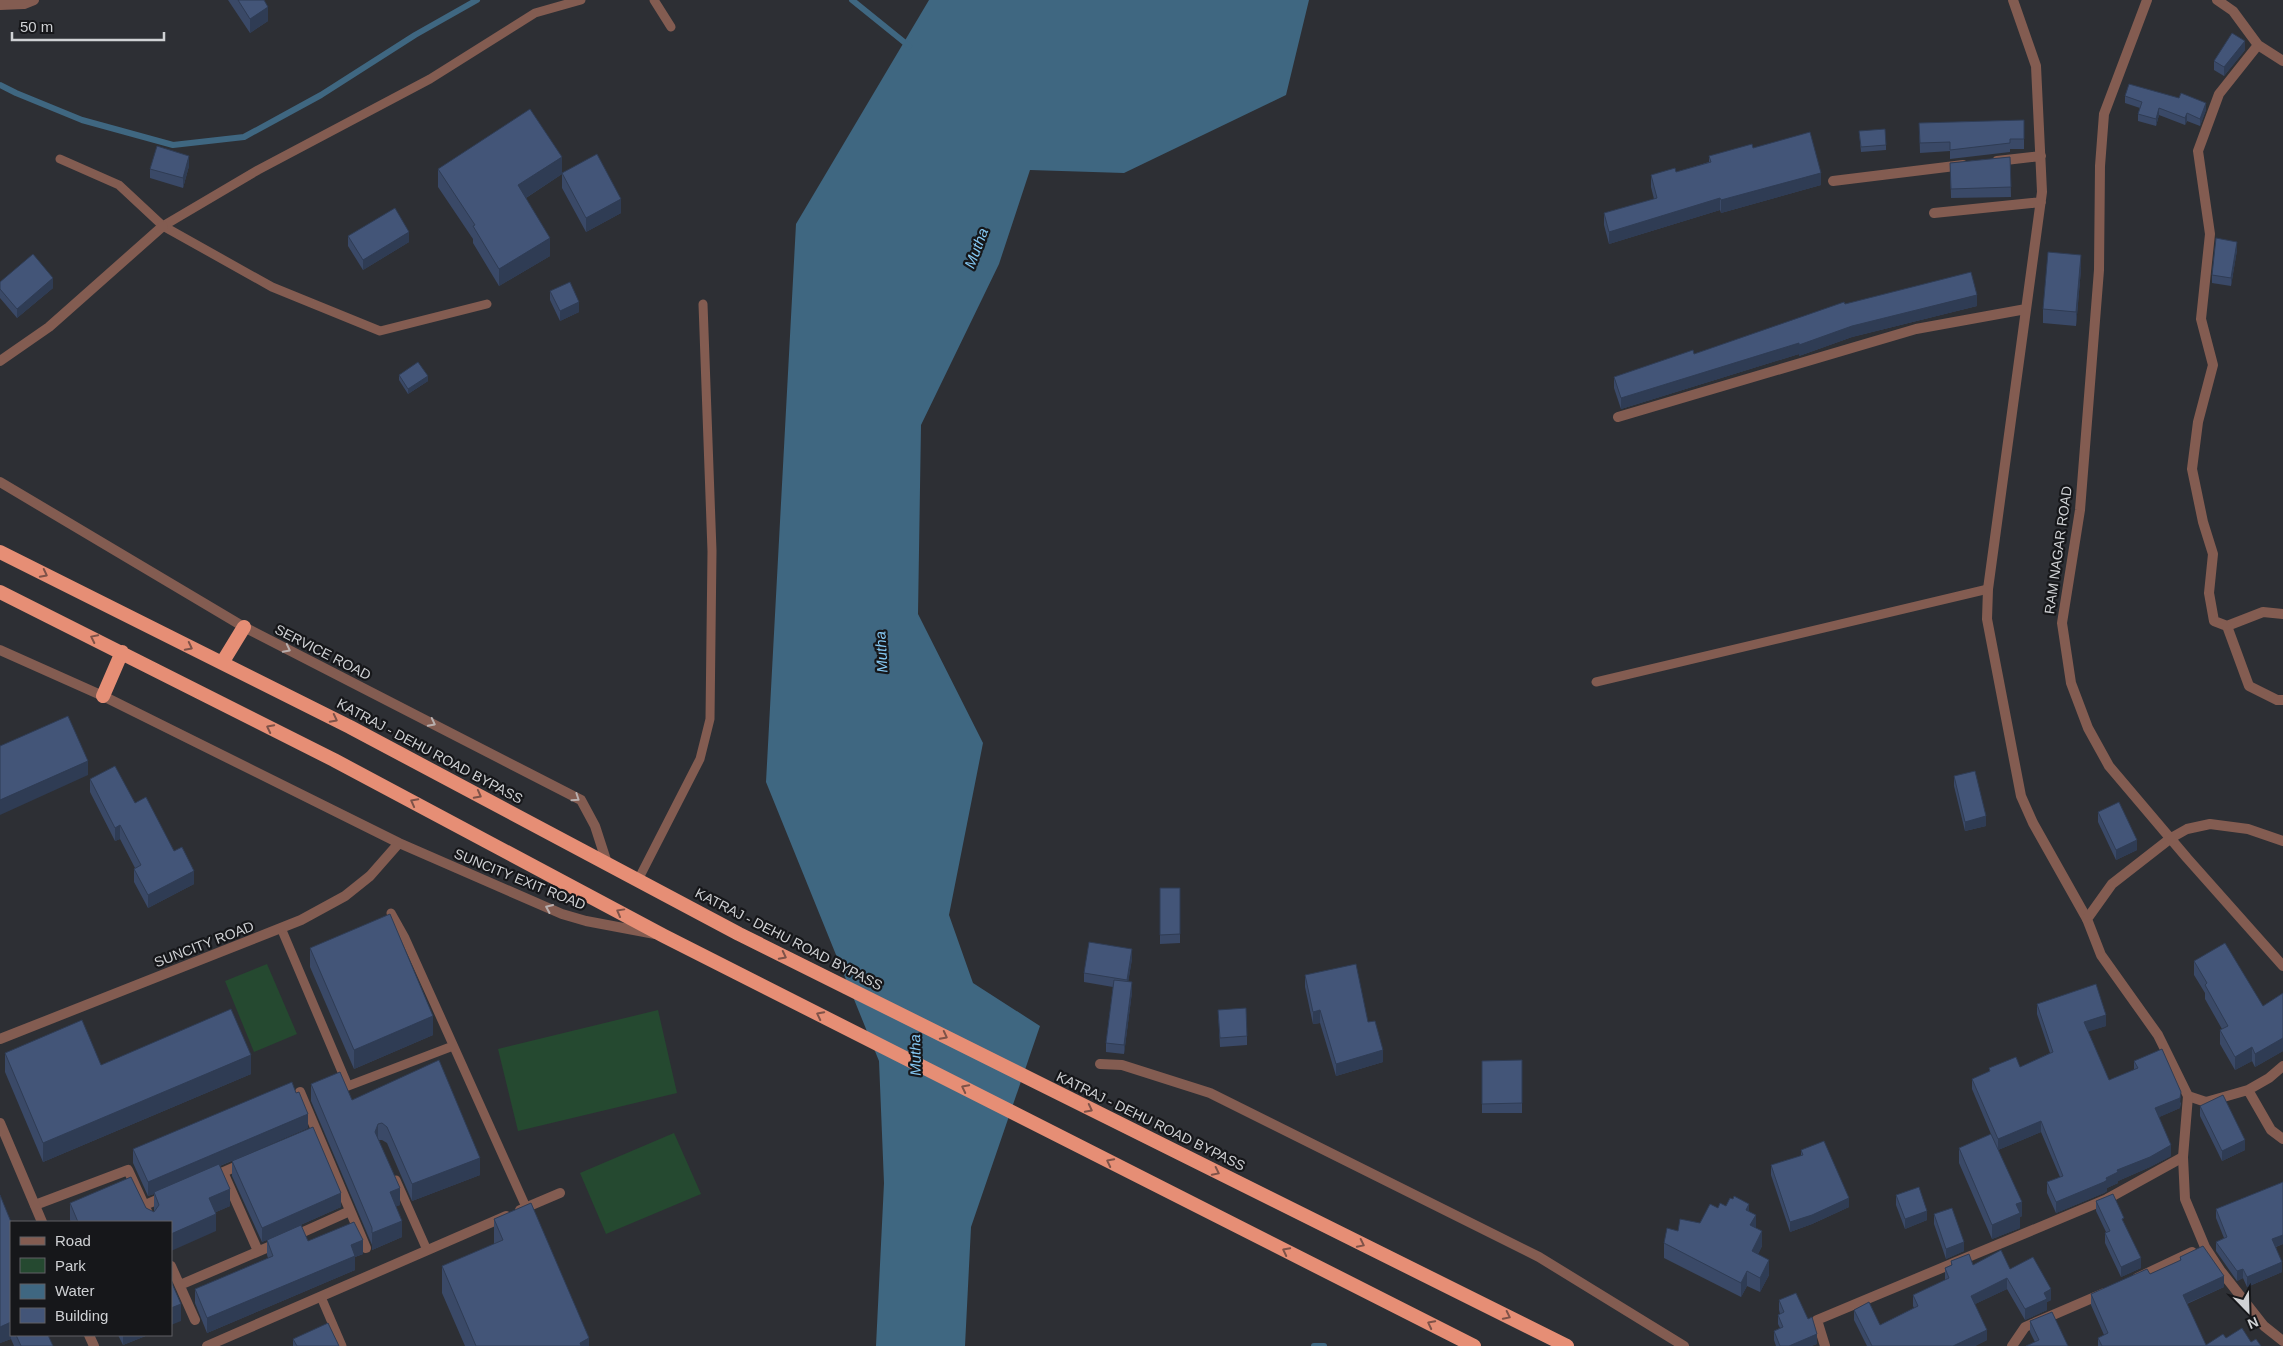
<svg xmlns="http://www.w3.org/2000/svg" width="2283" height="1346" viewBox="0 0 2283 1346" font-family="Helvetica,sans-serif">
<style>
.green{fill:#254930}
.water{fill:#3f6781}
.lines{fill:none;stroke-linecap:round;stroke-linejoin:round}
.stream{stroke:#3f6781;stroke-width:6}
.service{stroke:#835c51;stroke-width:9}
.minor{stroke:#835c51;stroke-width:10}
.tertiary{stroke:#835c51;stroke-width:10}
.trunk{stroke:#e68e75;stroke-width:14}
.wall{fill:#3a4967}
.shaded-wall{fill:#2f3c54}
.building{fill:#435578;stroke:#2f3c54}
.oneway{stroke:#7e5248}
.oneway2{stroke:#b8aead}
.labels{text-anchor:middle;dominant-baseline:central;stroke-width:4.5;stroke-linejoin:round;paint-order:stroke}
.street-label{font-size:14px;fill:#cfd1d4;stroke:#16171a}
.water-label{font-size:15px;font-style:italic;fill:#85c8f3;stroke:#16171a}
</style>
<rect width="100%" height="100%" fill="#2d2f34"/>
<path class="green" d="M267,964L297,1034L254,1052L225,981Z
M658,1010L677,1093L518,1131L498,1049Z
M674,1133L701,1194L606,1234L580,1173Z"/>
<path class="water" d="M929,0H1309L1286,95L1124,173L1030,170L999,264L921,425L918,614L983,743L949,915L973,983L1040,1026L971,1227L965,1346H876L884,1183L879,1061L766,782L796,224Z"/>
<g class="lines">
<path class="stream" d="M852,0L909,46
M0,85L16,93L82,120L173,145L244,137L321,95L415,35L477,0
M1314,1346H1324"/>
<path class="service" d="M654,0L671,27
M60,159L119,185L163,226L272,287L380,331L487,304
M163,226L258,170L430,79L535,13L581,0
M1596,682L1988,589
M638,880L700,759L710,719L712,551L703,304
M391,913L405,938L526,1207
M281,928L348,1086L453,1046
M396,1180L427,1250
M321,1297L342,1346"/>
<path class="minor" d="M2013,0L2036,66L2042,192L1988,589L1987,619L2021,796L2033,823L2087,919
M2217,0L2233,11L2258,45L2283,61
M0,5L24,4L34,0
M1997,161L2041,156
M1833,181L1963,165
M1934,213L2041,202
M0,361L49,327L163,226
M1618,417L1916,329L2026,309
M2283,614L2263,612L2227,626L2249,686L2277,700H2283
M2227,626L2214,621L2209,593L2213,554L2203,522L2192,469L2198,422L2213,365L2201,319L2210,234L2198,151L2219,94L2258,45
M1100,1064L1122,1065L1210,1093L1539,1257L1684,1346
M2248,1090L2271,1130L2283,1139
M300,1092L366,1248
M2188,1096L2206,1102L2248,1090L2269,1078L2283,1066
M223,1172L258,1251
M212,1177L244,1163
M35,1205L128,1170L152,1222
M145,1205L166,1196
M520,1210L560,1193
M292,1237L350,1211
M171,1266L195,1320
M2137,1278L2192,1252
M180,1285L278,1243
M207,1346L506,1216
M1825,1346L1817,1320L2107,1199L2183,1157
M2012,1346L2025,1327L2104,1293"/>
<path class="tertiary" d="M2147,0L2104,114L2100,166L2099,270L2080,510L2062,623L2071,683L2088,728L2109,766L2187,858L2283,966
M0,482L244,627L581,800L595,826L607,863
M0,650L103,696L399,843L562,914L586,921L655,934
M2283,841L2248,829L2210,824L2187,829L2171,838L2112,884L2087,919L2101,955L2158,1035L2188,1096L2183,1157L2185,1199L2205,1247L2220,1270L2264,1326L2283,1341
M0,1039L301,920L345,896L370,876L399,843
M0,1123L42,1222
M89,1335L94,1346"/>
<path class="trunk" d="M0,552L350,727L739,934L1567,1346
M0,592L334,760L664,936L1474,1346
M222,663L244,627
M103,696L122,652"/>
</g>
<path class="wall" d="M228,0H264L268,21L250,33Z
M2245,50L2224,76L2214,70V61Z
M2125,96L2206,110L2200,126L2187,121L2185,125L2159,115L2156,126L2138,121V114L2140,108L2125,103Z
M2024,120V149H2010V152L1950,159V151L1920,153L1919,123Z
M1859,131L1886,145V150L1861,152Z
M1753,148L1821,185L1721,213L1720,210L1609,244L1604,225V213L1654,199L1651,187V175L1676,172L1709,162V156Z
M2010,157L2011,197L1951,198L1950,163Z
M189,166L183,188L150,178V169Z
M438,169L562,174L526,198L550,256L499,286L473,243V239L438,187Z
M562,173L621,213L586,232L562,188Z
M348,236L409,242L363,270L348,246Z
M2237,250L2231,286L2212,283V275Z
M2081,269L2076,326L2043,323V309Z
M0,282L53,288L17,318L0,298Z
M550,291L579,312L560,321L550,300Z
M1845,304L1977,306L1852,337L1799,356V354L1621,409L1614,388V377L1694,354Z
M399,375L428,381L408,394L399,380Z
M1954,776L1986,826L1965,831L1954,786Z
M90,779L135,803L174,851L194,884L148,908L134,882V869L135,868L120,839L115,841L90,792Z
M2098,812L2137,850L2116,860L2098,822Z
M1160,888H1180V943L1160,944Z
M310,948L433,1035L354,1069L310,967Z
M1132,959L1128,982L1132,992L1124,1054L1106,1052V1043L1113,987L1084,982V973Z
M2194,961L2263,1006L2283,993V1051L2255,1067L2252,1061L2235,1070L2220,1044V1030L2222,1029L2205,999V993L2194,975Z
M1305,975L1368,1022L1383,1062L1336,1076L1320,1023L1313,1024L1305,987Z
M2037,1004L2106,1026L2088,1031L2109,1080L2134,1070V1061L2181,1103L2180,1108L2159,1117L2171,1156L2150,1167L2118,1181V1183L2107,1188V1191L2104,1193L2056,1213L2047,1193V1182L2060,1177L2041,1132L1998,1150L2022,1216L2020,1217V1228L1992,1239L1959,1163V1148L1991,1134L1972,1089V1079L1989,1072V1068L2020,1067L2050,1053L2037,1014Z
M1218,1010L1247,1036V1045L1220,1047Z
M5,1053L101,1065L251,1074L43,1162L5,1072Z
M1522,1060V1113H1482V1061Z
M311,1084L352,1100L480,1175L412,1201L387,1143L382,1140H379L400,1205L396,1206L402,1237L372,1250V1245L311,1101Z
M2200,1106L2245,1150L2222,1161L2200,1116Z
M308,1128L220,1166L230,1206L216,1212V1231L171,1222H71L70,1220V1203L146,1208L154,1212V1194L148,1196L133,1163V1149Z
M1801,1150L1849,1207L1812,1224L1790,1232L1771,1175V1165L1801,1156Z
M232,1161L341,1207L262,1242L232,1176Z
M2283,1182V1244L2276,1247L2282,1272L2247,1287L2243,1278L2237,1281L2216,1251V1242L2224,1238L2216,1218V1209Z
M0,1195L11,1222V1335H48L53,1346H14L11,1339L0,1343Z
M1896,1195L1927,1220L1905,1229L1896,1205Z
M2096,1201L2124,1223L2141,1268L2121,1277L2105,1243V1233L2106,1232L2096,1211Z
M1726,1206L1749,1211L1756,1228L1762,1246L1758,1254L1769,1275L1760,1292L1747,1286L1741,1297L1664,1258V1243L1678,1231L1700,1223L1718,1208Z
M1934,1214L1964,1251L1946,1259L1934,1224Z
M494,1219L589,1346H465L442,1293V1266L494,1244Z
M267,1240L308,1241L363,1254L355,1257V1270L207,1333L195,1303V1289L268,1258L267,1255Z
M2180,1257L2224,1287L2187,1304L2206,1345L2226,1338L2251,1342L2261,1346H2098V1338L2104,1335L2091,1305V1294L2150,1274L2180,1261Z
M1951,1261L1973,1265L2010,1269L2051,1300L2047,1302V1310L2025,1320L2007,1289L1975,1304L1987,1340L1975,1346H1867L1854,1320V1310L1880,1325L1914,1308L1913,1306V1295L1945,1280V1268L1951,1265Z
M1779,1300L1817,1344L1811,1346H1776L1774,1340V1331L1780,1328L1778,1324V1315L1780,1314L1779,1310Z
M2030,1321L2068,1346L2035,1342L2030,1332Z
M118,1335H148L123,1345Z
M293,1339L339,1346H293Z"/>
<path class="shaded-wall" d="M268,7V21L250,33V19Z
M2245,41V50L2224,76V67Z
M2206,103V110L2200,126V119Z
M2159,108V115L2156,126V119Z
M2187,113V121L2185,125V118Z
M189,156V166L183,188V178Z
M562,157V174L518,203V185Z
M1821,173V185L1721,213V200Z
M1720,198V210L1609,244V232Z
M621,199V213L586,232V218Z
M409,232V242L363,270V260Z
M550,238V256L499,286V269Z
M2237,242V250L2231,286V278Z
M2081,255V269L2076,326V312Z
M53,278V288L17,318V309Z
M1977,295V306L1852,337L1799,356V345L1852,326Z
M579,302V312L560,321V311Z
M1799,343V354L1621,409V398Z
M428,376V381L408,394V389Z
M88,761V775L0,815V800Z
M1986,816V826L1965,831V822Z
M120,825V839L115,841V828Z
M2137,840V850L2116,860V850Z
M194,871V884L148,908V895Z
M1132,949V959L1127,989V980Z
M1132,982V992L1124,1054V1045Z
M1320,1010V1023L1313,1024V1012Z
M2106,1015V1026L2084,1033V1022Z
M433,1016V1035L354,1069V1050Z
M2283,1038V1051L2255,1067V1054Z
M2252,1047V1061L2235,1070V1057Z
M1383,1050V1062L1336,1076V1064Z
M251,1055V1074L43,1162V1143Z
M2181,1092L2180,1108L2155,1119V1108Z
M308,1114V1128L154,1194V1192V1194L148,1196V1182Z
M2041,1121V1132L1998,1150V1139Z
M378,1124V1141L375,1132Z
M2245,1140V1150L2222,1161V1151Z
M2171,1145V1156L2150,1167L2118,1181V1183L2107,1188V1191L2104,1193L2056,1213V1202L2117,1170Z
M480,1158V1175L412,1201V1184Z
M400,1188V1205L390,1209V1192Z
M230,1189V1206L209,1215V1198Z
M341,1193V1207L262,1242V1228Z
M1849,1198V1207L1812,1224L1790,1232V1222Z
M2022,1202V1216L2020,1217V1228L1992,1239V1225L2016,1204Z
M1749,1204V1218L1746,1210Z
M1927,1211V1220L1905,1229V1219Z
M216,1214V1231L171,1251V1234Z
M1756,1215V1229L1750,1225Z
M402,1221V1237L372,1250V1233Z
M1762,1231V1246L1752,1266V1251Z
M2283,1235V1244L2272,1248V1239Z
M363,1240V1254L355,1257V1270L207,1333V1318L351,1245Z
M1964,1242V1251L1946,1259V1249Z
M2141,1258V1268L2121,1277V1267Z
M1769,1260V1275L1760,1292V1278Z
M2282,1262V1272L2247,1287V1277Z
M2243,1269V1278L2237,1281V1271Z
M1747,1271V1286L1741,1297V1283Z
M2224,1276V1287L2183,1305V1295Z
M2007,1278V1289L1971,1306V1296Z
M2051,1289V1300L2047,1302V1310L2025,1320V1309L2044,1293Z
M181,1304V1321L171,1325V1308Z
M11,1322V1339L0,1343V1327Z
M1987,1330V1340L1975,1346H1953Z
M1817,1334V1344L1811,1346H1789Z
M123,1335H148L123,1345Z
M589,1338V1346H580V1343Z"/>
<path class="building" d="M238,0H264L268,7L250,19Z
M2232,33L2245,41L2224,67L2214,61Z
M2129,84L2179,98L2181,93L2206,103L2200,119L2187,113L2185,118L2159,108L2156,119L2138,114L2142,102L2125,96Z
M530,109L562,157L518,185L550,238L499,269L473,226L475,225L438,169Z
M2024,120V139H2010V143L1950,150V142L1920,143L1919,123Z
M1885,129L1886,145L1861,147L1859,131Z
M1810,132L1821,173L1721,200L1720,198L1609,232L1604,213L1657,198L1651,175L1675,168L1676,172L1711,162L1709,156L1752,144L1753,148Z
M157,146L189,156L183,178L150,169Z
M597,154L621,199L586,218L562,173Z
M2010,157L2011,187L1951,189L1950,163Z
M395,208L409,232L363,260L348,236Z
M2216,238L2237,242L2231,278L2212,275Z
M2048,252L2081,255L2076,312L2043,309Z
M33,254L53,278L17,309L0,289V282Z
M1971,272L1977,295L1852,326L1799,345V343L1621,398L1614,377L1693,350L1694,354L1844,302L1845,304Z
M570,282L579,302L560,311L550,291Z
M418,362L428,376L408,389L399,375Z
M68,716L88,761L0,800V746Z
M115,766L135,803L146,797L174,851L182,847L194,871L148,895L134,869L141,865L120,825L115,828L90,779Z
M1975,771L1986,816L1965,822L1954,776Z
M2119,802L2137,840L2116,850L2098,812Z
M1160,888H1180V934L1160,935Z
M390,914L433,1016L354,1050L310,948Z
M1089,942L1132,949L1127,980L1084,973Z
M2225,943L2263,1006L2283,993V1038L2255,1054L2252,1047L2235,1057L2220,1030L2228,1026L2205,985L2207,983L2194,961Z
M1356,964L1368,1022L1375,1021L1383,1050L1336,1064L1320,1010L1313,1012L1305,975Z
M1114,980L1132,982L1124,1045L1106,1043Z
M2096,984L2106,1015L2084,1022L2109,1080L2138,1068L2134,1061L2162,1049L2181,1092L2180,1098L2155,1108L2171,1145L2150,1157L2117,1170L2118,1172L2106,1178L2107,1180L2104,1182L2056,1202L2047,1182L2063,1176L2041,1121L1998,1139L1972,1079L1990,1071L1989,1068L2016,1057L2020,1067L2053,1052L2037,1004Z
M1246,1008L1247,1036L1220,1038L1218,1010Z
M231,1009L251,1055L43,1143L5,1053L82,1020L101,1065Z
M439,1060L480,1158L412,1184L387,1127L382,1123L378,1124L375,1132L400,1188L390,1192L402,1221L372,1233V1228L311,1084L340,1072L352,1100Z
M1522,1060V1103L1482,1104V1061Z
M292,1082L296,1093L299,1092L308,1114L148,1182L133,1149Z
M2223,1095L2245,1140L2222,1151L2200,1106Z
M313,1127L341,1193L262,1228L232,1161Z
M1991,1134L2022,1202L2016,1204L2020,1213L1992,1225L1959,1148Z
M1824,1141L1849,1198L1812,1215L1790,1222L1771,1165L1803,1155L1801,1150Z
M219,1164L230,1189L209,1198L216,1214L171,1234V1222H78L70,1203L131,1177L146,1208L154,1212L159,1205L154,1192Z
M2283,1182V1235L2272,1239L2282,1262L2247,1277L2243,1269L2237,1271L2216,1242L2227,1237L2216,1209Z
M1919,1187L1927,1211L1905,1219L1896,1195Z
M2113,1194L2124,1218L2122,1219L2141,1258L2121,1267L2105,1233L2110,1231L2096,1201Z
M0,1195L11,1222V1324V1322L0,1327Z
M1734,1196L1749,1204L1746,1210L1756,1215L1750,1225L1762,1231L1752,1251L1769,1260L1760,1278L1747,1271L1741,1283L1664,1243L1667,1228L1678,1231L1680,1219L1700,1223L1710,1204L1718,1208L1720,1203L1726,1206L1730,1198L1733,1199Z
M531,1203L589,1338L580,1343L581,1346H476L442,1266L503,1240L494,1219Z
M1952,1208L1964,1242L1946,1249L1934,1214Z
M354,1222L363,1240L351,1245L355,1256L207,1318L195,1289L273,1256L267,1240L301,1225L308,1241Z
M2203,1246L2224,1276L2183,1295L2206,1345L2223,1334L2226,1338L2242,1328L2251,1342L2256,1339L2261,1346H2102L2098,1338L2108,1333L2091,1294L2147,1269L2150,1274L2181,1260L2180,1257Z
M2001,1250L2010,1269L2033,1257L2051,1289L2044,1293L2047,1299L2025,1309L2007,1278L1971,1296L1987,1330L1953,1346H1872L1854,1310L1869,1302L1880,1325L1918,1306L1913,1295L1949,1278L1945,1268L1952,1265L1951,1261L1969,1254L1973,1265Z
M171,1281L181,1304L171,1308Z
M1796,1293L1808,1319L1812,1317L1817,1334L1789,1346H1780L1774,1331L1783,1327L1778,1315L1784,1312L1779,1300Z
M2052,1312L2068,1346H2026L2039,1340L2030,1321Z
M328,1323L339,1346H297L293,1339Z
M16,1335H48L53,1346H21Z"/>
<defs><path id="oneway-chevron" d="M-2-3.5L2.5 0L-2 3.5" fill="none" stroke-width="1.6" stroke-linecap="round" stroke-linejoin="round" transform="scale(1.25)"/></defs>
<g class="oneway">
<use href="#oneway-chevron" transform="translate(44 574) rotate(27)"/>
<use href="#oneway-chevron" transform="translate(94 638) rotate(-154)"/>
<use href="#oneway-chevron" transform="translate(189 647) rotate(27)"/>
<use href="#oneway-chevron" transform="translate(334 719) rotate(27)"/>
<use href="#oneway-chevron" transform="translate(270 728) rotate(-153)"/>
<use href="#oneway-chevron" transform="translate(478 795) rotate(28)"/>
<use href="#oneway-chevron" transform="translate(414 802) rotate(-152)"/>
<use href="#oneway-chevron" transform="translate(620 912) rotate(-151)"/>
<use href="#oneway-chevron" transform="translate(783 956) rotate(27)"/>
<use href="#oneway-chevron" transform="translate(820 1015) rotate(-153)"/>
<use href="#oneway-chevron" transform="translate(944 1036) rotate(27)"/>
<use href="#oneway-chevron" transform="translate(965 1088) rotate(-153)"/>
<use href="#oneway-chevron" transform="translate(1089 1109) rotate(27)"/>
<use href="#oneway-chevron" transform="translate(1110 1162) rotate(-153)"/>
<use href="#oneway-chevron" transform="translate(1216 1172) rotate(26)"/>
<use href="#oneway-chevron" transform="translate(1361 1244) rotate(26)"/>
<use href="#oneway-chevron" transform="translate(1286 1251) rotate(-153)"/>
<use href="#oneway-chevron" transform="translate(1507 1316) rotate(26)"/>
<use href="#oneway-chevron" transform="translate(1431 1324) rotate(-153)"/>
</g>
<g class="oneway2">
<use href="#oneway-chevron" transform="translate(287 649) rotate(27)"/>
<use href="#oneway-chevron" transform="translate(432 723) rotate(27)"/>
<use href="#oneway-chevron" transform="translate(576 798) rotate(34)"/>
<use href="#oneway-chevron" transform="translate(549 908) rotate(-156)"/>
</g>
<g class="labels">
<g class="street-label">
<text transform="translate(2058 550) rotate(-82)">RAM NAGAR ROAD</text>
<text transform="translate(323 652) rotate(27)">SERVICE ROAD</text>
<text transform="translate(430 751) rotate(28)">KATRAJ - DEHU ROAD BYPASS</text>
<text transform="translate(520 879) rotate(22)">SUNCITY EXIT ROAD</text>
<text transform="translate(789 939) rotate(27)">KATRAJ - DEHU ROAD BYPASS</text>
<text transform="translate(204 944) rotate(-21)">SUNCITY ROAD</text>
<text transform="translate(1151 1121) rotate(26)">KATRAJ - DEHU ROAD BYPASS</text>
</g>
<g class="water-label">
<text transform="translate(976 248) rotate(-69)">Mutha</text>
<text transform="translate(881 652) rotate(-93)">Mutha</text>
<text transform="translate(915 1055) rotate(-91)">Mutha</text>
</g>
</g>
<rect x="10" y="1221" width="162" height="115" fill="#16171a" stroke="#606164"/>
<rect x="20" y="1237" width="25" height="8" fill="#835c51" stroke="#606164"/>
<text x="55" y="1246" font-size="15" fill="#cfd1d4">Road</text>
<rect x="20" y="1258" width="25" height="15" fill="#254930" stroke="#606164"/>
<text x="55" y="1271" font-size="15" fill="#cfd1d4">Park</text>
<rect x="20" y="1284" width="25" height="15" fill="#3f6781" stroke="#606164"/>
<text x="55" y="1296" font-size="15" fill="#cfd1d4">Water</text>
<rect x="20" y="1308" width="25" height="15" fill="#435578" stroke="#606164"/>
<text x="55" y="1321" font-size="15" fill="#cfd1d4">Building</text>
<g transform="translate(2248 1311) rotate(157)" stroke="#16171a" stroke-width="4" paint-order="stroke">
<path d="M0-4L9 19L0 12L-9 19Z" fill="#cfd1d4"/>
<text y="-8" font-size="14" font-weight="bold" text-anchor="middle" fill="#cfd1d4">N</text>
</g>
<path d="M12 32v8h152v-8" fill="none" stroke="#cfd1d4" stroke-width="2.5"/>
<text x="20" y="32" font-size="15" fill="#cfd1d4" stroke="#16171a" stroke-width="4" paint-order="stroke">50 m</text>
</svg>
